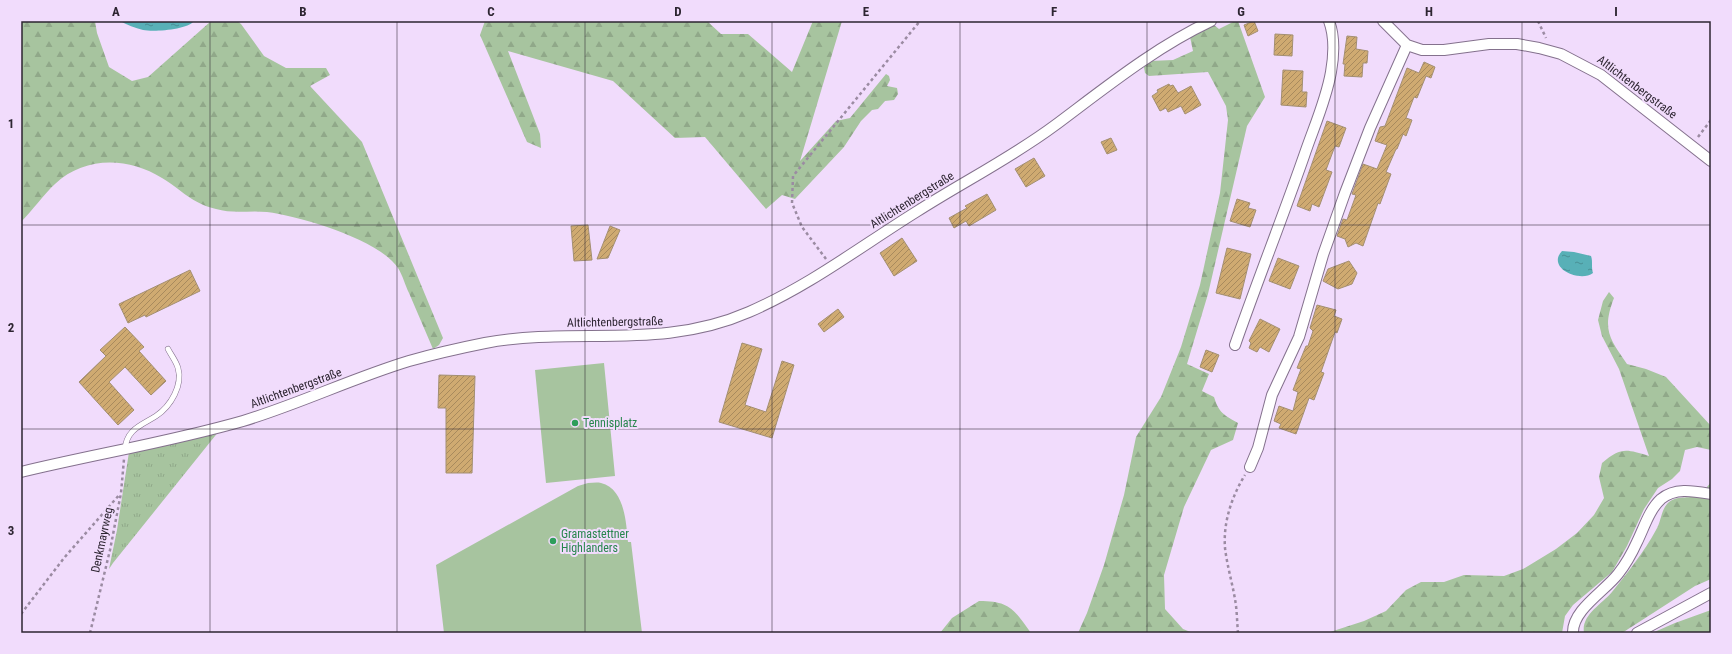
<svg xmlns="http://www.w3.org/2000/svg" width="1732" height="654" viewBox="0 0 1732 654" font-family="'Roboto Condensed',sans-serif">
<style>
.grass{fill:url(#grass-tufts)}
.forest{fill:url(#forest-firs)}
.park{fill:#a7c49f}
.water{fill:url(#water-ripples)}
.building{fill:url(#building-hatch);stroke:#a38f72}
.lines{fill:none;stroke-linecap:round;stroke-linejoin:round}
.service-casing{stroke:#84718d;stroke-width:6}
.minor-casing{stroke:#84718d;stroke-width:12}
.path{stroke:#9b8ba2;stroke-width:2.5;stroke-dasharray:3 3;stroke-linecap:butt}
.service{stroke:#fff;stroke-width:5}
.minor{stroke:#fff;stroke-width:10}
.grid{fill:none;stroke:#2d2531;stroke-width:1;stroke-opacity:0.55}
.leisure-dot{fill:#2e9e5b;stroke:#f1dcfc;stroke-width:1.5}
.labels{text-anchor:middle;dominant-baseline:central;stroke-width:4;stroke-linejoin:round;paint-order:stroke}
.street-label{font-size:12px;fill:#2d2531;stroke:#f1dcfc}
.leisure-label{font-size:12px;fill:#27864d;stroke:#f1dcfc;text-anchor:start}
.neatline{fill:none;stroke:#2d2531;stroke-width:1.5}
.grid-label{font-size:13px;text-anchor:middle;font-weight:bold;fill:#2d2531}
</style>
<defs>
<pattern id="grass-tufts" width="24" height="20" patternUnits="userSpaceOnUse"><rect width="24" height="20" fill="#a7c49f"/><path d="M3 7l-1-3M5 7V3M7 7l1-3M15 17l-1-3M17 17v-4M19 17l1-3" fill="none" stroke="#90a889"/></pattern>
<pattern id="forest-firs" width="22" height="20" patternUnits="userSpaceOnUse"><rect width="22" height="20" fill="#a7c49f"/><path d="M5 1l3.5 6h-7zM16 11l3.5 6h-7z" fill="#90a889"/></pattern>
<pattern id="water-ripples" width="26" height="14" patternUnits="userSpaceOnUse"><rect width="26" height="14" fill="#58b0b7"/><path d="M2 4q2-2 4 0t4 0M15 11q2-2 4 0t4 0" fill="none" stroke="#498f95"/></pattern>
<pattern id="building-hatch" width="6" height="6" patternUnits="userSpaceOnUse"><rect width="6" height="6" fill="#cfaa71"/><path d="M-1 1l2-2M0 6l6-6M5 7l2-2" fill="none" stroke="#a88a5d"/></pattern>
</defs>
<rect width="100%" height="100%" fill="#f1dcfc"/>
<path class="grass" d="M219,431L113,563L109,569L117,530L129,452Z"/>
<path class="forest" d="M21,21H95L97,33L109,67L132,81L148,77L210,22L237,21L241,24L264,56L286,68H326L330,75L310,86L362,142L443,338L439,345L433,349C425,330 417,312 409,293C405,285 403,276 398,268C380,240 300,216 267,212C250,210 233,214 216,209C191,203 182,190 162,178C128,157 85,156 55,184C43,195 33,210 21,222Z
M485,21H707L721,34H748L792,72L813,21H842L800,161L836,121L850,118L886,74L889,76L890,80L887,86L897,88L898,94L894,100L885,101L878,109L872,110L861,121L844,147L795,199L782,195L766,209L705,137L675,138L613,81L508,51L540,134L541,148L527,142L480,35Z
M1235,21H1238L1265,97L1247,126L1208,294L1187,364L1209,374L1202,391L1214,397C1219,413 1224,415 1238,423L1233,440L1211,450L1184,507L1164,575L1165,609L1183,629L1193,633H1078L1087,613L1104,565L1124,495L1136,437L1161,397L1181,347L1200,285L1220,193L1228,120L1226,106L1208,72L1149,76L1145,73L1144,67L1150,61L1173,60L1193,51L1190,37L1214,25L1219,29Z
M1609,292L1614,298C1602,329 1609,338 1627,364L1646,369L1666,377L1711,426V450L1697,447L1685,450L1680,471L1672,479L1658,488L1644,509L1627,546L1612,572L1573,605L1565,616L1562,633H1327L1364,621L1386,611L1406,590L1421,582H1444L1464,575L1504,576L1523,569L1556,549L1577,533L1594,515L1604,498L1599,477L1602,463C1621,447 1626,449 1649,456L1619,369L1602,336L1598,320L1603,301Z
M1711,482V579L1695,586L1622,633H1584C1581,615 1601,605 1612,592C1628,572 1644,552 1656,530C1661,522 1661,511 1667,504C1675,495 1686,499 1696,496C1702,494 1707,487 1711,482Z
M979,601C1011,601 1014,610 1031,633H940L952,618Z
M1711,610V633H1652L1675,623Z"/>
<path class="park" d="M604,363L615,476L546,483L535,370Z
M588,483C592,483 597,482 601,483C625,489 626,523 628,542H631L642,633H444L436,565L578,486Z"/>
<path class="water" d="M120,21H194C187,30 154,32 143,30C135,28 127,25 120,21Z
M1562,251L1574,252L1591,256C1593,261 1591,267 1593,273C1580,283 1546,268 1562,251Z"/>
<path class="building" d="M1254,21L1258,31L1248,36L1244,25Z
M1275,34L1293,35L1292,56L1274,55Z
M1347,36L1357,37L1356,49L1368,51L1367,63H1363L1362,77L1344,76L1345,64H1343Z
M1424,62L1435,67L1431,78L1426,76L1417,98L1414,97L1406,118L1412,120L1406,136L1403,134L1397,149H1396L1386,172L1391,174L1380,204L1378,203L1363,246L1356,243L1348,247L1345,239L1337,236L1343,219L1347,220L1356,195L1352,194L1363,164L1377,169L1387,145L1375,141L1380,127L1385,126L1407,68L1419,73Z
M1283,70L1303,71L1302,92H1307L1306,107L1281,105Z
M1169,84L1170,86L1173,85L1178,93L1191,86L1201,105L1185,114L1181,106L1168,112L1166,108L1160,111L1152,96L1158,92L1157,90Z
M1327,121L1346,128L1339,147L1335,146L1326,170L1332,172L1319,207L1312,204L1310,211L1297,206Z
M1111,138L1117,150L1107,154L1101,142Z
M1034,158L1045,176L1026,187L1015,169Z
M987,194L996,210L969,226L966,221L954,228L949,218L967,208L965,206Z
M1237,199L1250,203L1248,208L1256,210L1250,227L1230,221Z
M588,225L592,260L574,261L571,226Z
M610,226L620,230L608,258L597,259Z
M902,238L917,261L894,276L880,253Z
M1227,248L1251,254L1240,299L1216,293Z
M1278,258L1299,266L1290,289L1269,281Z
M1349,261L1357,273L1352,284L1338,289L1323,281L1328,269Z
M190,270L200,291L146,317L145,315L128,323L119,304Z
M1317,305L1336,310L1334,316L1342,319L1337,333L1335,332L1321,372L1324,373L1314,400L1309,398L1296,434L1279,428L1281,424L1274,421L1279,406L1293,411L1298,392L1293,390L1301,369L1297,368L1306,346H1308L1313,331L1310,328Z
M838,309L844,317L824,332L818,324Z
M1260,319L1280,329L1269,352L1260,347L1257,352L1249,348L1251,343L1249,341Z
M125,327L144,347L139,351L166,381L151,395L125,367L109,382L134,410L118,425L79,382L106,356L100,350Z
M742,343L762,349L745,405L766,412L782,361L794,365L772,438L719,422Z
M1206,350L1219,355L1212,372L1200,367Z
M439,375L475,376L472,473H446V408H438Z"/>
<g class="lines">
<g class="service-casing">
<path id="service" d="M125,450C126,429 142,425 156,416C171,406 183,385 178,368C176,361 171,355 168,349"/>
</g>
<g class="minor-casing">
<path id="minor" d="M1383,21L1407,45L1422,50H1444L1489,44H1517L1539,48L1561,54L1601,75L1711,161
M1235,345C1257,282 1282,219 1304,156C1313,129 1326,101 1331,72C1334,55 1335,37 1329,21
M1250,467L1258,448L1272,395L1299,337L1323,255L1345,193L1370,128L1407,45
M21,472C95,454 170,442 243,421C299,404 353,378 409,361C434,354 460,348 485,343C576,326 660,351 749,312C809,286 860,247 916,212C961,183 1011,158 1054,126C1105,88 1154,48 1211,21
M1573,633C1572,610 1605,591 1618,574C1626,564 1632,553 1637,542C1644,528 1649,510 1661,499C1675,487 1694,491 1711,494
M1637,633L1711,593"/>
</g>
<path class="path" d="M1538,21L1546,38
M1698,137L1711,120
M826,259L802,227L792,203L793,176L920,21
M21,614L64,558L120,494
M90,633L110,550L121,493L124,459
M1238,633C1237,622 1237,610 1235,599C1232,582 1227,565 1225,548C1223,522 1232,496 1245,475"/>
<use href="#service" class="service"/>
<use href="#minor" class="minor"/>
</g>
<path class="grid" d="M210,21V633M397,21V633M585,21V633M772,21V633M960,21V633M1147,21V633M1335,21V633M1522,21V633M21,225H1711M21,429H1711"/>
<g class="leisure-dot">
<circle cx="575" cy="423" r="4"/>
<circle cx="553" cy="541" r="4"/>
</g>
<g class="labels">
<g class="street-label">
<text transform="translate(1637 87) rotate(37)">Altlichtenbergstraße</text>
<text transform="translate(912 200) rotate(-32)">Altlichtenbergstraße</text>
<text transform="translate(615 322) rotate(-1)">Altlichtenbergstraße</text>
<text transform="translate(296 388) rotate(-20)">Altlichtenbergstraße</text>
<text transform="translate(102 540) rotate(-78)">Denkmayrweg</text>
</g>
<g class="leisure-label">
<text x="583" y="423">Tennisplatz</text>
<text x="561" y="534">Gramastettner<tspan x="561" dy="14">Highlanders</tspan></text>
</g>
</g>
<rect width="1732" height="654" fill="none" stroke="#f1dcfc" stroke-width="44"/>
<rect x="22" y="22" width="1688" height="610" class="neatline"/>
<g class="grid-label">
<text x="116" y="16">A</text>
<text x="303" y="16">B</text>
<text x="491" y="16">C</text>
<text x="678" y="16">D</text>
<text x="866" y="16">E</text>
<text x="1054" y="16">F</text>
<text x="1241" y="16">G</text>
<text x="1429" y="16">H</text>
<text x="1616" y="16">I</text>
<text x="11" y="128">1</text>
<text x="11" y="332">2</text>
<text x="11" y="535">3</text>
</g>
</svg>
